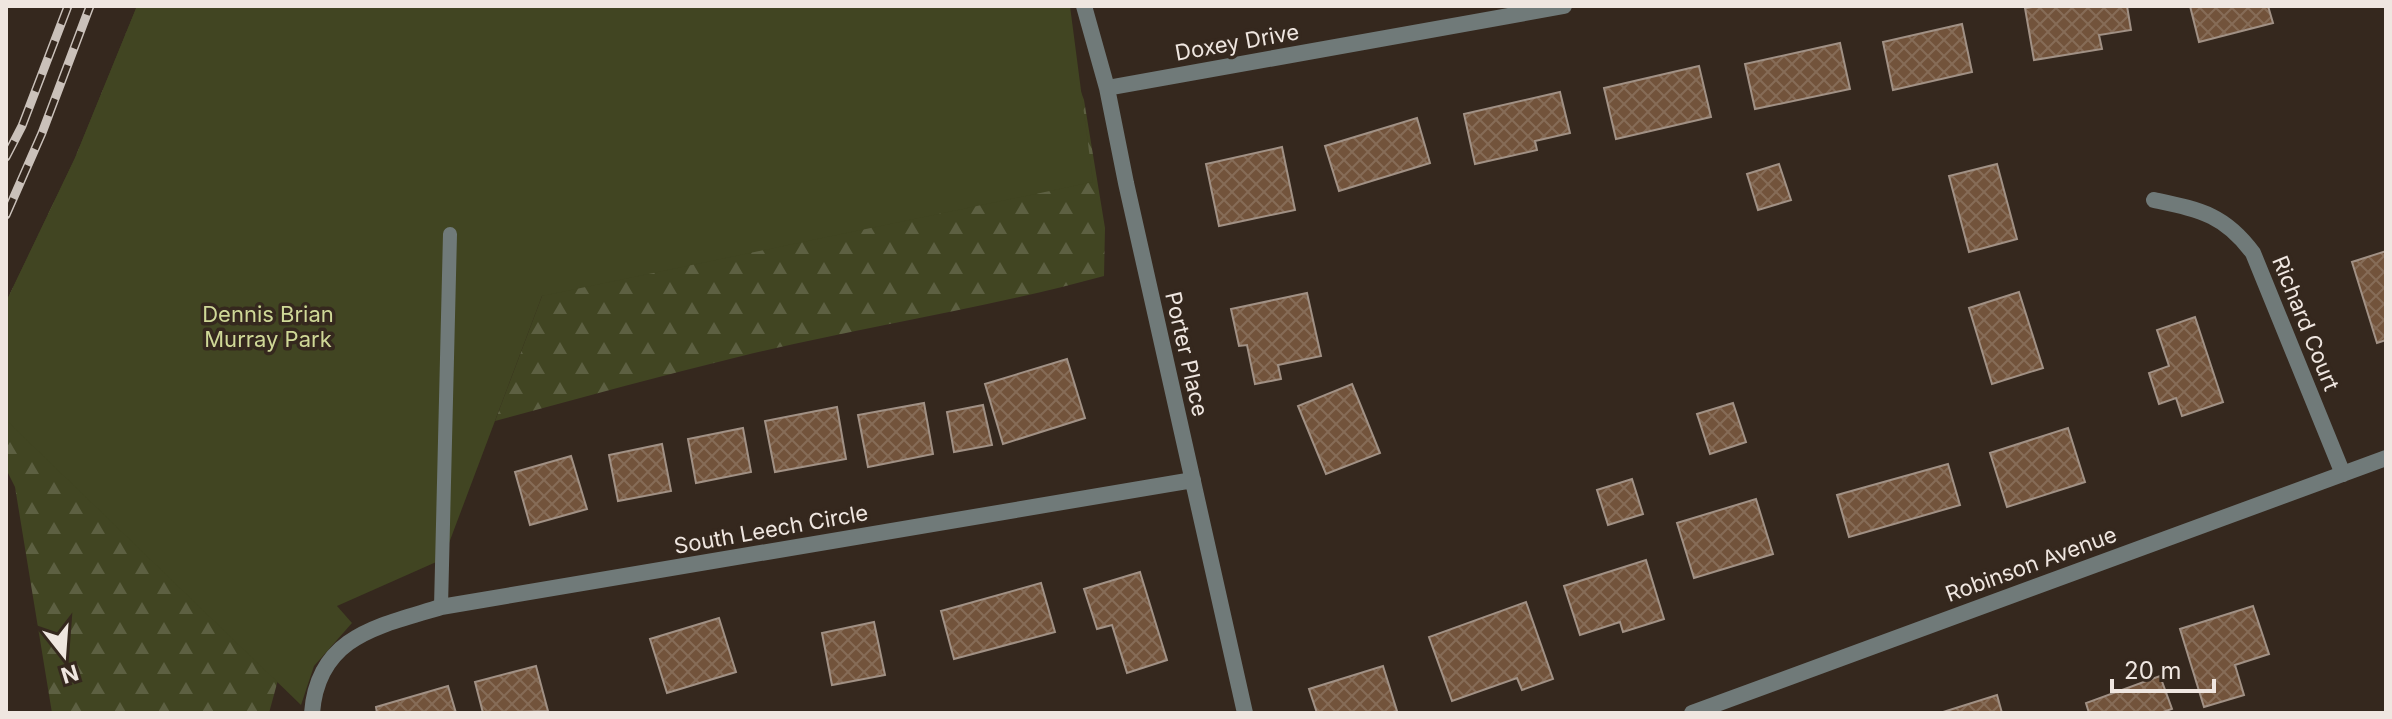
<svg xmlns="http://www.w3.org/2000/svg" width="2392" height="719" viewBox="0 0 2392 719" font-family="Inter,sans-serif">
<style>
.forest{fill:url(#forest-firs)}
.green{fill:#414522}
.building{fill:url(#building-cross-hatch);stroke:#a19185;stroke-width:2}
.lines{fill:none;stroke-linecap:round;stroke-linejoin:round}
.service{stroke:#707a79;stroke-width:14}
.minor{stroke:#707a79;stroke-width:16}
.rail-casing{stroke:#cac1ba;stroke-width:9}
.rail{stroke:#35281e;stroke-width:6;stroke-dasharray:18;stroke-linecap:butt}
.labels{text-anchor:middle;dominant-baseline:central;stroke-width:7;stroke-linejoin:round;paint-order:stroke}
.street-label{font-size:22px;fill:#efe6e0;stroke:#35281e}
.park-label{font-size:22px;fill:#cfd897;stroke:#35281e}
</style>
<defs>
<pattern id="forest-firs" width="22" height="20" patternUnits="userSpaceOnUse" patternTransform="scale(2)"><rect width="22" height="20" fill="#414522"/><path d="M5 1l3.5 6h-7zM16 11l3.5 6h-7z" fill="#5d6042"/></pattern>
<pattern id="building-cross-hatch" width="8" height="8" patternUnits="userSpaceOnUse" patternTransform="scale(2)"><rect width="8" height="8" fill="#72533b"/><path d="M0 0l8 8M0 8l8-8" fill="none" stroke="#866c57"/></pattern>
</defs>
<rect width="100%" height="100%" fill="#35281e"/>
<path class="forest" d="M137,6L288,643L269,713H52L15,487L6,469V302L75,158Z
M1049,6L1084,100L1105,228L1104,276C984,309 862,327 742,356C659,376 577,399 495,421L542,296Z"/>
<path class="green" d="M137,6H1070L1093,182L542,296L443,559L337,606L352,623L314,666L301,705L6,420V302L75,158Z"/>
<path class="building" d="M2039,6H2127L2131,30L2099,35L2102,49L2034,60L2025,8Z
M2190,6H2268L2273,23L2199,42Z
M1962,24L1972,72L1893,90L1883,42Z
M1840,43L1850,89L1755,109L1745,64Z
M1699,66L1711,117L1616,139L1604,88Z
M1560,92L1570,133L1535,141L1537,150L1475,164L1464,114Z
M1417,118L1430,163L1339,191L1325,146Z
M1282,147L1295,210L1219,226L1206,164Z
M1779,164L1791,200L1758,210L1747,174Z
M1997,164L2017,239L1969,252L1949,176Z
M2386,251V340L2377,343L2352,262Z
M2019,292L2043,368L1992,384L1969,308Z
M1307,293L1321,356L1278,365L1281,379L1255,384L1247,345L1239,346L1231,309Z
M2195,317L2223,402L2182,416L2176,398L2159,404L2149,373L2169,366L2157,330Z
M1067,359L1085,418L1003,444L985,384Z
M1352,384L1380,453L1326,474L1298,406Z
M924,403L933,454L868,467L858,415Z
M1733,403L1746,442L1710,454L1697,414Z
M983,405L992,445L954,452L947,412Z
M837,407L846,459L775,472L765,421Z
M743,428L751,472L696,483L688,439Z
M2068,428L2085,482L2007,507L1990,453Z
M662,444L671,491L618,501L609,455Z
M571,456L587,509L530,525L515,472Z
M1948,464L1960,505L1849,537L1837,495Z
M1632,479L1643,514L1608,525L1597,490Z
M1756,499L1773,554L1694,578L1677,523Z
M1646,560L1664,619L1623,632L1620,622L1580,635L1564,586Z
M1140,572L1167,660L1127,673L1112,625L1097,629L1084,589Z
M1041,583L1055,632L954,659L941,611Z
M1526,602L1553,679L1522,690L1517,678L1452,701L1429,637Z
M2253,606L2269,654L2235,665L2244,695L2204,707L2180,629Z
M719,618L736,672L667,693L650,639Z
M874,622L885,675L832,685L822,633Z
M536,666L548,711L483,713L475,682Z
M1383,666L1397,711L1389,713H1317L1309,689Z
M2160,676L2172,709L2160,713H2089L2086,703Z
M448,686L456,713H377L376,707Z
M1997,695L2002,713H1940Z"/>
<g class="lines">
<path class="service" d="M441,607L450,234"/>
<path class="minor" d="M1084,6L1107,88L1126,183L1245,713
M1107,88L1564,6
M2154,200C2200,210 2224,214 2253,253L2343,474
M312,713C318,635 380,626 441,607L1193,480
M1692,713L2386,458"/>
<g class="rail-casing">
<path id="rail" d="M6,157L22,126L68,6
M6,215L42,133L90,6"/>
</g>
<use href="#rail" class="rail"/>
</g>
<g class="labels">
<g class="street-label">
<text transform="translate(1237 42) rotate(-10)">Doxey Drive</text>
<text transform="translate(2306 323) rotate(68)">Richard Court</text>
<text transform="translate(1187 354) rotate(77)">Porter Place</text>
<text transform="translate(771 529) rotate(-10)">South Leech Circle</text>
<text transform="translate(2031 564) rotate(-20)">Robinson Avenue</text>
</g>
<g class="park-label">
<text x="268" y="314">Dennis Brian<tspan x="268" dy="25">Murray Park</tspan></text>
</g>
</g>
<rect width="2392" height="719" fill="none" stroke="#efe6e0" stroke-width="16"/>
<g transform="translate(64 655) rotate(163)" stroke="#35281e" stroke-width="6" paint-order="stroke">
<path d="M0-6L14 30L0 20L-14 30Z" fill="#efe6e0"/>
<text y="-12" font-size="22" font-weight="bold" text-anchor="middle" fill="#efe6e0">N</text>
</g>
<path d="M2112 679v12h102v-12" fill="none" stroke="#efe6e0" stroke-width="4"/>
<text x="2124" y="679" font-size="24" fill="#efe6e0" stroke="#35281e" stroke-width="6" paint-order="stroke">20 m</text>
</svg>
